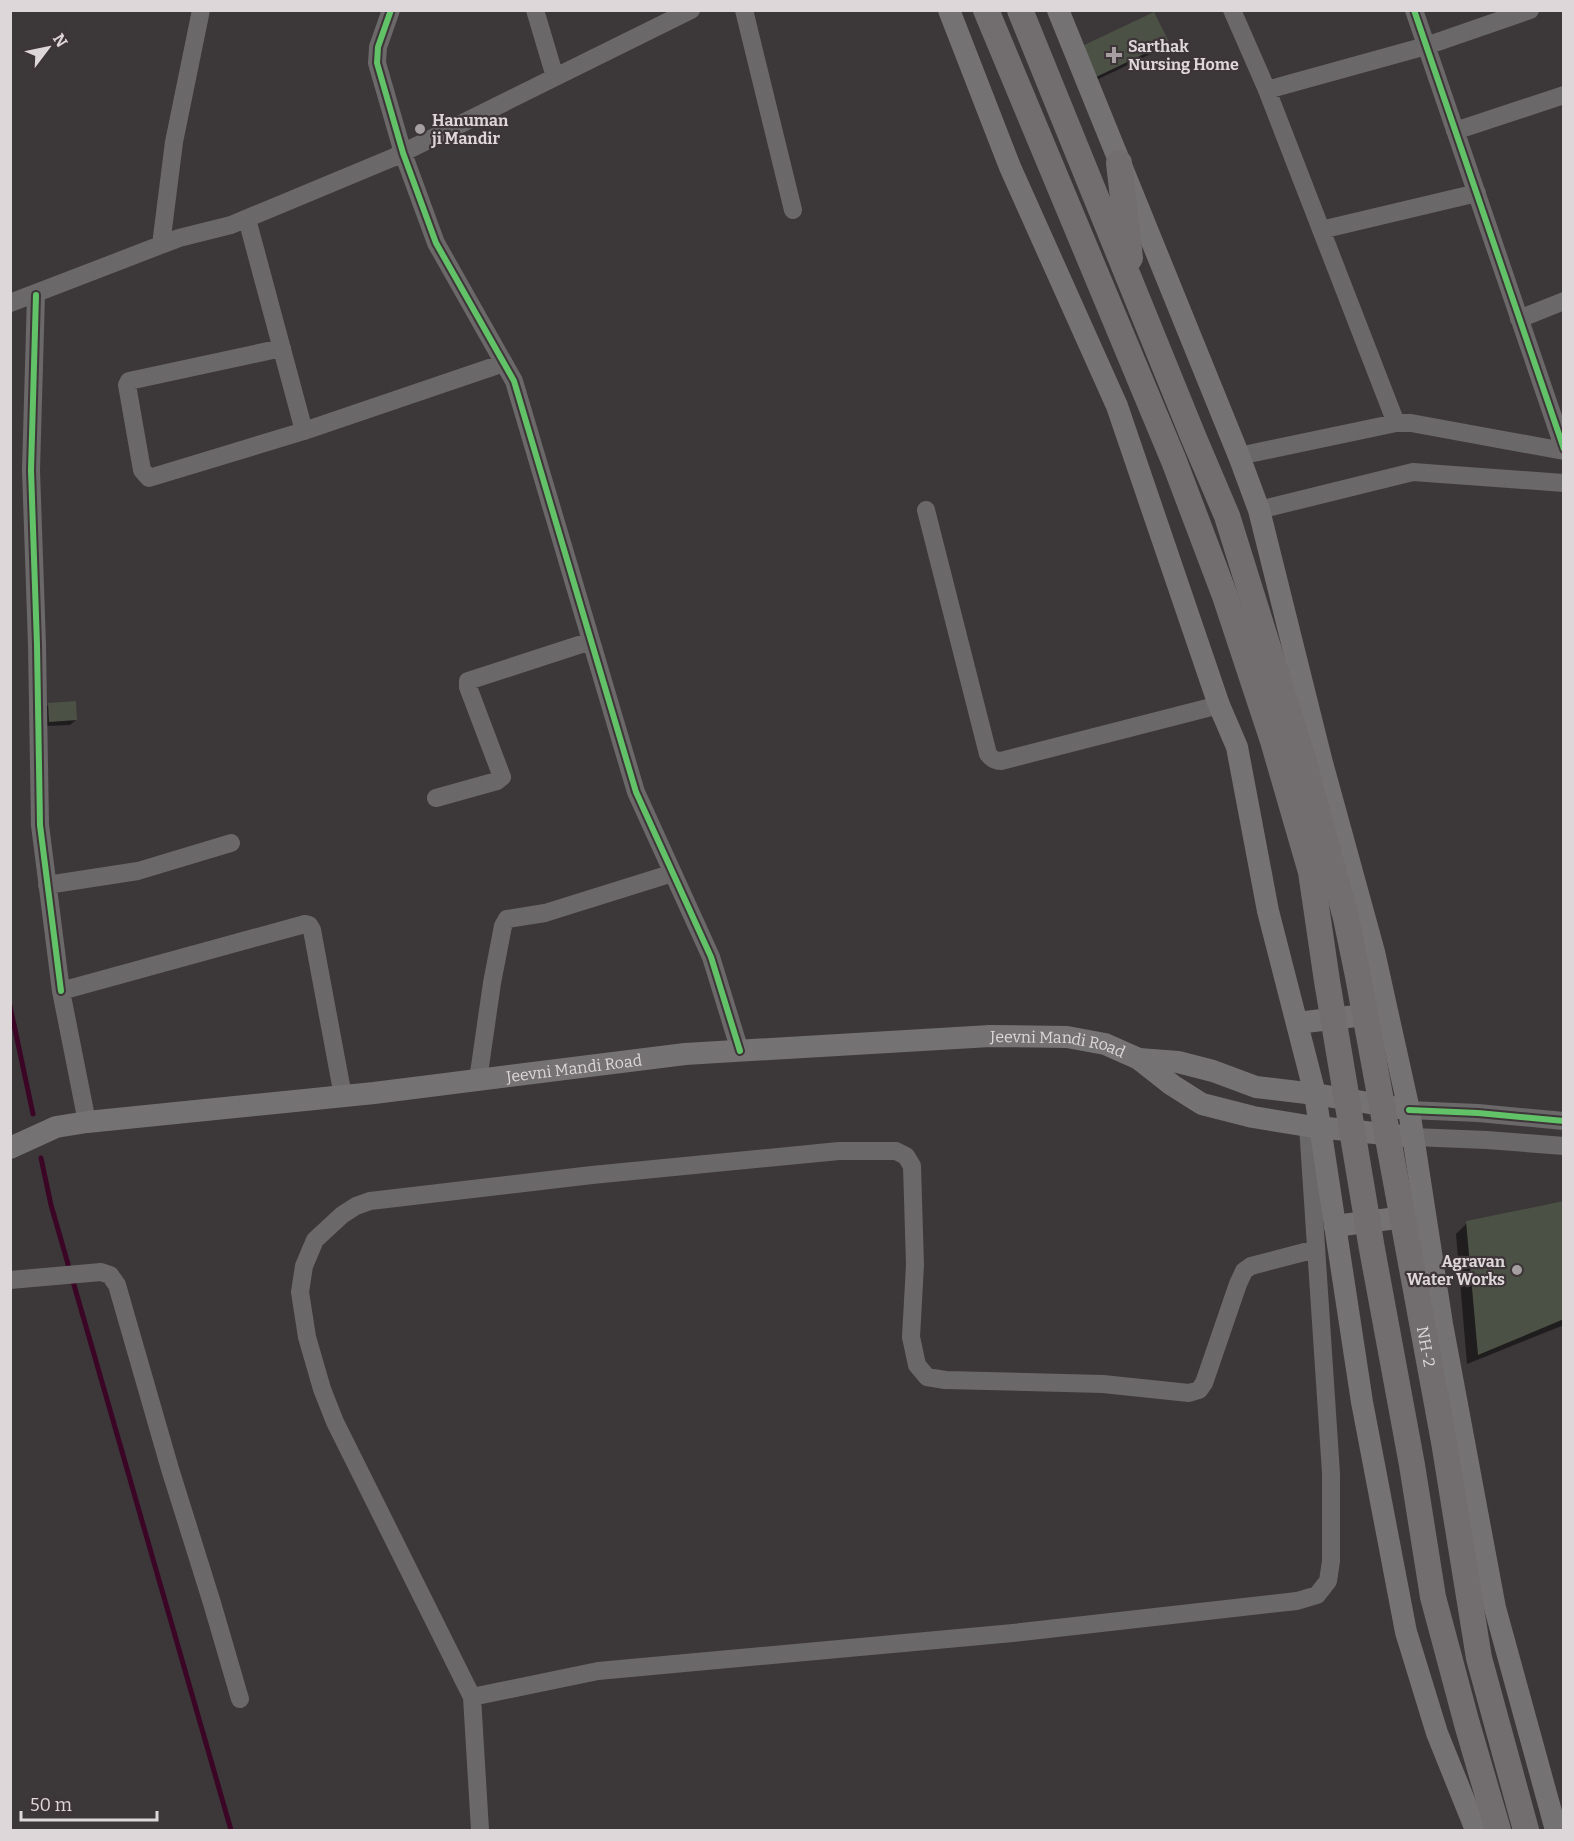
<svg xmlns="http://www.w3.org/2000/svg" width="1574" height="1841" viewBox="0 0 1574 1841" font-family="Bitter,serif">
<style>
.shadow{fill:#0007}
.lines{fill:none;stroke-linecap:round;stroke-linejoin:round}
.stream{stroke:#3b0626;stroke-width:5}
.building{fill:#4b5144}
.minor{stroke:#6b6869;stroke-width:18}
.major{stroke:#747273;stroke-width:22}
.highway{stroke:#726e70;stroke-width:26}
.cycleway-casing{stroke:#3e3539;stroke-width:10}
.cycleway{stroke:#61c268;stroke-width:6}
.poi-dot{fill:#a59fa1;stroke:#3e3539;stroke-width:2}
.labels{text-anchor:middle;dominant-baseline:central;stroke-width:4.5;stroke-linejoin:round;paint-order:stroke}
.poi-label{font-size:16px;font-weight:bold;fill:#ddd7d9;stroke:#3e3539;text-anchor:start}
.street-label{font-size:16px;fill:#ddd7d9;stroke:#3e3539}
</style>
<rect width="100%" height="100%" fill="#3c3739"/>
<path class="shadow" d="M1154,14L1167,42L1159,50L1086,85Z
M49,704L76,720L70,725L45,726L44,710Z
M1564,1202V1325L1467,1364L1456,1234L1467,1223Z"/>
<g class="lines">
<path class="stream" d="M10,1006L33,1114
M41,1158L51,1205L231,1830"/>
</g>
<path class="building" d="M1154,12L1169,42L1094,78L1080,47Z
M76,701L77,720L49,722L48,703Z
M1564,1201V1319L1478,1355L1466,1221Z"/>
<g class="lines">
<path class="minor" d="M391,10L378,47L377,63L403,153L436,243L514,381L636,792L711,957L740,1051
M535,10L555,77
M744,10L793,210
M1232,10L1267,90L1396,423
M1414,10L1564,449
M1267,90L1426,46L1530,10
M1455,131L1564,95
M247,219L304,431L504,363
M1321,230L1477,193
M161,245L174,142L201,10
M36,295L31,470L37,645L40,825L61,991
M10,303L179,238L231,225L392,158L691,10
M1519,319L1564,301
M282,348L129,381L127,385L142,470L149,478L304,431
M1239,456L1396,423H1411L1564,451
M926,510L988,754C992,759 995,761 1001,761L1219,705
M1259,510L1413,472L1564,483
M436,798L497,781L502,777L468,687V681L591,641
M47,885L138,871L231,843
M478,1080L492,983L503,926L507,919L545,913L673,873
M1409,1110L1478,1113L1564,1121
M87,1122L61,991L305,924L309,925L312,930L343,1096
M1413,1137L1487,1140L1564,1146
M10,1280L101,1272L110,1275L117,1285L170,1469L212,1603L240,1699
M472,1697L598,1671L1013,1633L1297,1601L1317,1595L1328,1581L1331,1561V1473L1308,1126
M480,1830L472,1697L335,1422L322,1389L307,1337L300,1292L304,1266L315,1240L342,1215L356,1206L370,1201L592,1175L839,1151H896L906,1156L912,1166L915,1265L911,1337L917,1365L927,1377L945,1380L1103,1384L1189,1393L1199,1390L1204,1383L1238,1284L1244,1271L1251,1266L1316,1249"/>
<g class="major">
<path d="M949,10L1010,167L1117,406L1219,705L1237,747L1268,911L1315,1094L1362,1402L1406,1632L1437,1733L1476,1830"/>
<path d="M1058,10L1239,456L1259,510L1321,759L1374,952L1409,1110L1442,1324L1495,1608L1556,1830"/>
<path d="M1297,1023L1381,1013"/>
<path d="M1139,1059L1178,1062L1213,1071L1256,1087L1315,1094L1399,1108"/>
<path id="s1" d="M10,1148L56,1127L87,1122L374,1093L685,1054L990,1036L1067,1037L1105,1044L1139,1059L1172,1085L1202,1104L1253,1117L1308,1126L1403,1136"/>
<path d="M1335,1226L1420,1215"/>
</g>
<g class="highway">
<path d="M986,10L1174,461L1225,596L1273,741L1311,872L1327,981L1372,1249L1412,1465L1433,1597L1467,1724L1498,1830"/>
<path id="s2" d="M1020,10L1193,436L1227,516L1303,759L1346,918L1358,976L1444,1442L1479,1658L1526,1830"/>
<path d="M1119,163L1130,258"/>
</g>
<g class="cycleway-casing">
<path id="cycleway" d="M391,10L378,47L377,63L403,153L436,243L514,381L636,792L711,957L740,1051
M1414,10L1564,449
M36,295L31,470L37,645L40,825L61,991
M1409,1110L1478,1113L1564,1121"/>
</g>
<use href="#cycleway" class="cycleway"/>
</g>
<g class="poi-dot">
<path d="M1111 46h6v6h6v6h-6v6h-6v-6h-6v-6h6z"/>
<circle cx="420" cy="129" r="6"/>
<circle cx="1517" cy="1270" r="6"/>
</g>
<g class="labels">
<g class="poi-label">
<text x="1128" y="46">Sarthak<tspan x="1128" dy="18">Nursing Home</tspan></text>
<text x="432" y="120">Hanuman<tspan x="432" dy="18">ji Mandir</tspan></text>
<text x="1505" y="1261" text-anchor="end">Agravan<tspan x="1505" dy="18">Water Works</tspan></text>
</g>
<g class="street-label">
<text stroke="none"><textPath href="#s1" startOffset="1058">Jeevni Mandi Road</textPath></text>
<text stroke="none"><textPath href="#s1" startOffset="572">Jeevni Mandi Road</textPath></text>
<text stroke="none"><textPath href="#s2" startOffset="1402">NH-2</textPath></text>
</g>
</g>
<rect width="1574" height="1841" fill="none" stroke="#ddd7d9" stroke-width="24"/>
<g transform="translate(48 48) rotate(58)" stroke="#3e3539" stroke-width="4.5" paint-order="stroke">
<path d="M0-4.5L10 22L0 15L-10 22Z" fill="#ddd7d9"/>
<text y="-9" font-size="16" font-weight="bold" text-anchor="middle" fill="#ddd7d9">N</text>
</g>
<path d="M21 1811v9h136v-9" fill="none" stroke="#ddd7d9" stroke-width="3"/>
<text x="30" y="1811" font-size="18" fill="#ddd7d9" stroke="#3e3539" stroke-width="4.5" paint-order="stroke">50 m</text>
</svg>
